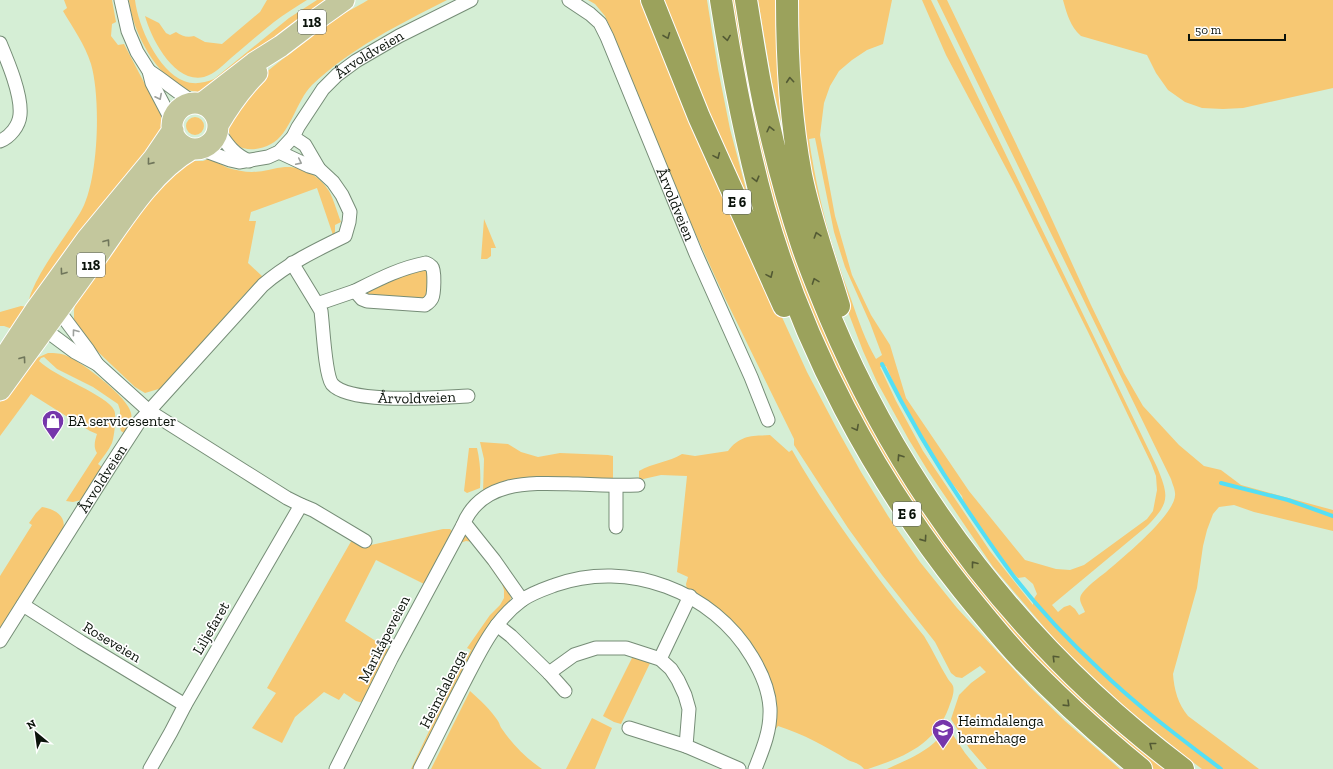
<svg xmlns="http://www.w3.org/2000/svg" width="1333" height="769" viewBox="0 0 1333 769" font-family="'Zilla Slab',serif">
<style>
.green{fill:#f7c873;fill-rule:evenodd}
.lines{fill:none;stroke-linecap:round;stroke-linejoin:round}
.stream{stroke:#54dff5;stroke-width:4}
.minor-casing{stroke:#768d77;stroke-width:15}
.primary-casing{stroke:#fff;stroke-width:23}
.motorway-casing{stroke:#fff;stroke-width:24}
.minor{stroke:#fff;stroke-width:13}
.primary{stroke:#c3c79d;stroke-width:21}
.motorway{stroke:#9ba25c;stroke-width:22}
.oneway{stroke:#535a34}
.oneway2{stroke:#9da19d}
.oneway3{stroke:#70765b}
.labels{text-anchor:middle;dominant-baseline:central;stroke-width:3.5;stroke-linejoin:round;paint-order:stroke}
.shield{fill:#fff;stroke:#545a54;stroke-width:1}
.shield-label{font-size:14px;font-weight:bold;fill:#0b130b}
.street-label{font-size:15px;fill:#0b130b;stroke:#fff}
.poi-label{font-size:15px;fill:#0b130b;stroke:#fff;text-anchor:start}
</style>
<rect width="100%" height="100%" fill="#d5eed5"/>
<path class="green" d="M64,0H112L116,22L112,24L111,36L118,45L124,44L161,115L162,124L161,133L15,330L4,326H0V312L21,306L28,307C29,303 29,297 31,293C43,264 64,239 80,213C99,183 101,98 91,64C85,45 73,28 63,11L67,8Z
M129,0H135C138,26 158,71 184,81C194,85 204,83 214,79L289,18L317,0H325L285,29L248,59L202,92C197,92 192,91 187,90C157,78 132,31 129,0Z
M267,0H307C296,7 284,14 274,22C259,34 245,46 231,58C223,65 215,74 204,77C174,84 151,38 145,16L159,23L166,33L170,35L176,32C182,36 187,38 194,36L205,42L222,44L260,12Z
M368,0H447C400,24 351,48 312,85C296,101 290,135 271,144C256,152 234,153 229,132C227,122 235,113 241,106C247,97 253,86 260,78C269,69 280,61 291,53C303,43 316,33 329,23C341,14 355,8 368,0Z
M588,0H645L781,315L807,372L837,429L861,472L888,516L920,562L957,608L1029,686L1065,721L1120,769H987L969,748L951,719L959,695L971,683L986,672L980,666L962,678L956,677L951,673L935,642L882,575L848,528L794,445V439L724,296L676,191L629,73L605,16L595,4Z
M658,0H707L718,69L730,129L750,204Z
M728,0H737L744,45L889,455L1166,769H1154L1148,765L1023,649L963,577L882,459L824,348L774,214Z
M758,0H780L792,170L772,82Z
M796,0H892L883,44L867,50L852,60L839,71L830,86L824,103L820,135L835,216L852,275L871,315L890,345L906,398L969,491L1025,560L1056,569L1070,570L1084,565L1147,519L1153,511L1157,490L1156,476L1151,463L1088,332L1015,185L946,55L922,0H931L1157,467C1169,496 1170,503 1147,526L1052,605L1058,612L1064,607L1070,605L1075,609L1079,615L1085,612C1083,606 1078,601 1081,595C1085,588 1099,577 1106,572C1121,559 1178,513 1175,493C1175,489 1172,483 1171,479L937,0H947L1044,202L1091,305L1124,373L1143,406L1179,445L1204,466L1221,470L1241,485L1333,510V531L1254,512L1234,505L1219,507L1213,514L1207,530L1203,546L1197,588L1173,674C1174,689 1178,704 1188,716L1259,769H1202L1186,757L1124,706L1093,677L1060,645L1044,627L993,567L928,471L909,440L877,382L863,351L834,275L808,159L800,95ZM815,138L834,232L845,267L870,323L882,355L876,359C865,340 858,319 851,299C831,247 817,194 809,139ZM886,366L907,414L931,457L962,496C964,505 970,513 975,521C988,541 1002,561 1018,578L1025,577L1033,584L1037,594L1033,600V605L990,551L923,451L896,401L880,367Z
M1063,0H1333V88L1243,108L1223,109L1202,108L1185,102L1168,90L1156,73L1147,55L1081,36C1070,26 1067,14 1063,0Z
M186 126a9 9 0 1 1 18 0a9 9 0 1 1-18 0Z
M208,159C216,161 221,165 228,168C236,170 244,172 252,172C263,172 274,168 285,167C302,166 320,176 329,191C334,200 337,212 341,222L335,225V232L333,235L317,188L251,212L249,221H256L248,263L263,277L242,297L216,329L162,388L145,393L135,387L96,350L87,339L78,327L74,319V310L76,301L137,211L188,161H203Z
M484,219L496,248H491V256L487,259H481Z
M421,269L425,270L430,275L427,299L365,295V289Z
M48,353C55,353 61,353 67,356C82,362 129,398 131,413C133,421 128,427 124,433L121,431L120,427V410L118,404L93,387L57,369L44,357L41,358L39,361C54,376 108,396 114,410C117,415 114,438 112,443C109,450 103,457 98,464L103,468L81,500L73,502L66,501L97,453C93,447 95,440 97,434L90,431L31,394L0,436V402L32,362L39,357Z
M770,435L789,452L792,450C829,515 877,578 924,636C933,650 939,665 948,679C949,681 952,683 953,686C955,692 951,701 949,707C935,745 904,757 868,769H864C859,763 855,763 848,760C825,746 803,734 778,726L775,730L765,670L687,590L686,584L688,577L677,572L687,476L661,475L639,480V471C653,463 669,462 682,454L695,456L728,451C740,435 752,436 770,435Z
M480,442L508,444L521,452L538,457L560,453L608,455L613,456V481L483,493L484,459Z
M469,448H477C480,461 481,474 480,488L467,493L464,491Z
M42,507C55,509 67,516 63,530L0,630V576L32,525L29,523L36,513Z
M443,529H450L453,532L424,584L376,560L345,621L388,649L391,648L363,703L356,701L344,693L339,700L324,692L295,717L282,743L252,728L276,693L267,688L353,538L365,544L371,545Z
M464,536H470L509,590L511,598L507,607L415,769H411L449,689L471,650L467,648L490,615L500,605L504,598V590L502,584L473,542L466,541L460,543Z
M634,654L651,661L621,724L614,722L603,716Z
M470,691C480,700 491,710 498,721C500,724 500,727 502,729C513,745 526,758 542,769H431Z
M592,718L612,728L595,769H566Z
M947,726L965,753L978,769H887C904,761 925,753 938,739C941,735 944,730 947,726Z"/>
<g class="lines">
<path class="stream" d="M882,364C907,415 936,464 968,511C983,533 998,556 1015,578C1040,610 1069,641 1099,669C1137,706 1179,737 1221,769
M1221,483L1288,500L1333,516"/>
<g class="minor-casing">
<g id="minor">
<path d="M121,0L128,31L137,52L149,71L152,83L173,123"/>
<path id="s1" d="M569,0L590,14L600,23L607,37L696,254L751,377L768,420"/>
<path d="M0,43C8,62 22,95 20,115C19,126 10,137 0,141"/>
<path d="M149,71C165,81 179,94 195,103"/>
<path d="M218,131C227,144 233,154 249,161"/>
<path id="s2" d="M200,149L230,160L239,162L268,157L279,152L293,137L298,127L323,89L337,75L356,61L399,36L471,0"/>
<path d="M279,152L309,166L319,169"/>
<path id="s3" d="M292,263L317,304L321,311C323,327 325,374 332,384C350,405 440,397 468,396"/>
<path d="M426,263C429,264 430,265 432,267C435,270 434,294 432,298C430,302 428,303 425,305L367,301L362,299L355,291C379,279 400,268 426,263Z"/>
<path d="M317,304L355,291"/>
<path d="M52,310H58L88,350L97,364"/>
<path d="M41,323L44,329L75,352L97,364L149,411L244,471L287,498L301,505L185,705L171,732L150,769"/>
<path d="M301,505L313,510L365,541"/>
<path d="M463,525H466L494,560L522,600"/>
<path d="M616,527V486"/>
<path d="M23,605L81,642L185,705"/>
<path d="M497,625L511,636L549,673L574,655L596,648H626L660,659L671,669L678,680L685,695L689,709L686,746L739,769"/>
<path id="s4" d="M0,641L109,468L139,422L149,411L263,285C287,264 316,250 345,236L349,222L350,212L342,195L333,182L319,169L305,145L293,137"/>
<path d="M660,659L690,596"/>
<path d="M549,673L565,691"/>
<path d="M629,728L686,746"/>
<path d="M336,769L391,659L463,525C482,478 535,483 576,484C597,485 617,486 638,485"/>
<path d="M420,769C434,742 447,715 461,688C478,656 492,622 522,600C532,593 544,589 555,585C628,559 713,591 752,657C761,672 769,690 770,708C771,730 763,749 755,769"/>
</g>
</g>
<g class="primary-casing">
<path id="primary" d="M172 126a23 23 0 1 1 46 0a23 23 0 1 1-46 0Z
M201,104L254,63L281,46L306,27L344,0
M218,125C229,106 241,89 257,73
M0,364L35,311L87,239L154,158L173,130
M0,390C31,347 62,305 93,262C121,223 150,173 192,149"/>
</g>
<g class="motorway-casing">
<path id="motorway" d="M652,0L699,117L784,306
M721,0C732,70 745,139 764,208C804,347 873,477 963,590C980,611 997,632 1015,652C1054,694 1096,732 1141,769
M746,0C752,36 757,72 765,108C775,154 787,200 802,245C810,269 820,293 830,317C905,496 1028,653 1183,769
M787,0C787,58 790,117 801,175C810,219 826,263 839,306"/>
</g>
<use href="#minor" class="minor"/>
<use href="#primary" class="primary"/>
<use href="#motorway" class="motorway"/>
</g>
<defs><path id="oneway-chevron" d="M-2-3.5L2.5 0L-2 3.5" fill="none" stroke-width="1.6" stroke-linecap="round" stroke-linejoin="round"/></defs>
<g class="oneway">
<use href="#oneway-chevron" transform="translate(667 36) rotate(68)"/>
<use href="#oneway-chevron" transform="translate(727 38) rotate(81)"/>
<use href="#oneway-chevron" transform="translate(790 80) rotate(-95)"/>
<use href="#oneway-chevron" transform="translate(770 129) rotate(-103)"/>
<use href="#oneway-chevron" transform="translate(717 156) rotate(66)"/>
<use href="#oneway-chevron" transform="translate(756 179) rotate(75)"/>
<use href="#oneway-chevron" transform="translate(817 235) rotate(-107)"/>
<use href="#oneway-chevron" transform="translate(770 275) rotate(66)"/>
<use href="#oneway-chevron" transform="translate(815 281) rotate(-110)"/>
<use href="#oneway-chevron" transform="translate(856 428) rotate(62)"/>
<use href="#oneway-chevron" transform="translate(900 457) rotate(-123)"/>
<use href="#oneway-chevron" transform="translate(924 539) rotate(55)"/>
<use href="#oneway-chevron" transform="translate(974 564) rotate(-128)"/>
<use href="#oneway-chevron" transform="translate(1055 658) rotate(-135)"/>
<use href="#oneway-chevron" transform="translate(1067 704) rotate(44)"/>
<use href="#oneway-chevron" transform="translate(1152 745) rotate(-142)"/>
</g>
<g class="oneway2">
<use href="#oneway-chevron" transform="translate(159 97) rotate(63)"/>
<use href="#oneway-chevron" transform="translate(299 162) rotate(26)"/>
<use href="#oneway-chevron" transform="translate(75 332) rotate(-127)"/>
</g>
<g class="oneway3">
<use href="#oneway-chevron" transform="translate(150 162) rotate(129)"/>
<use href="#oneway-chevron" transform="translate(107 242) rotate(-54)"/>
<use href="#oneway-chevron" transform="translate(63 272) rotate(126)"/>
<use href="#oneway-chevron" transform="translate(23 359) rotate(-54)"/>
</g>
<defs>
<g id="shop-pin" transform="scale(1.15)"><path d="M0 17L-7.5 6A9.5 9.5 0 1 1 7.5 6Z" fill="#7636ab" stroke="#fff"/><path d="M-5-2.5h2.3a2.7 3.5 0 0 1 5.4 0H5L5.5 6h-11ZM-1.5-2.5h3a1.5 2.3 0 0 0-3 0Z" fill="#fff"/></g>
<g id="school-pin" transform="scale(1.15)"><path d="M0 17L-7.5 6A9.5 9.5 0 1 1 7.5 6Z" fill="#7636ab" stroke="#fff"/><path d="M0-5L7-2L0 1L-7-2ZM-4 1L0 2.5L4 1V4Q0 6-4 4Z" fill="#fff"/></g>
</defs>
<g fill-rule="evenodd">
<use href="#shop-pin" x="53" y="421"/>
<use href="#school-pin" x="943" y="730"/>
</g>
<g class="labels">
<g class="shield">
<rect x="298" y="10" width="28" height="24" rx="3"/>
<rect x="723" y="190" width="28" height="24" rx="3"/>
<rect x="77" y="253" width="28" height="24" rx="3"/>
<rect x="893" y="502" width="28" height="24" rx="3"/>
</g>
<g class="shield-label">
<text x="312" y="22">118</text>
<text x="737" y="202">E 6</text>
<text x="91" y="265">118</text>
<text x="907" y="514">E 6</text>
</g>
<g class="street-label">
<text stroke="none"><textPath href="#s2" startOffset="218">Årvoldveien</textPath></text>
<text stroke="none"><textPath href="#s1" startOffset="235">Årvoldveien</textPath></text>
<text stroke="none"><textPath href="#s3" startOffset="218">Årvoldveien</textPath></text>
<text stroke="none"><textPath href="#s4" startOffset="192">Årvoldveien</textPath></text>
<text transform="translate(211 628) rotate(-60)">Liljefaret</text>
<text transform="translate(384 639) rotate(-63)">Marikåpeveien</text>
<text transform="translate(112 642) rotate(31)">Roseveien</text>
<text transform="translate(443 689) rotate(-63)">Heimdalenga</text>
</g>
<g class="poi-label">
<text x="68" y="421">BA servicesenter</text>
<text x="958" y="721">Heimdalenga<tspan x="958" dy="17">barnehage</tspan></text>
</g>
</g>
<g transform="translate(36 733) rotate(331)" stroke="#ffffff" stroke-width="3" paint-order="stroke">
<path d="M0-3L7 15L0 10L-7 15Z" fill="#0b130b"/>
<text y="-6" font-size="11" font-weight="bold" text-anchor="middle" fill="#0b130b">N</text>
</g>
<path d="M1189 34v6h96v-6" fill="none" stroke="#0b130b" stroke-width="2"/>
<text x="1195" y="34" font-size="12" fill="#0b130b" stroke="#ffffff" stroke-width="3" paint-order="stroke">50 m</text>
</svg>
